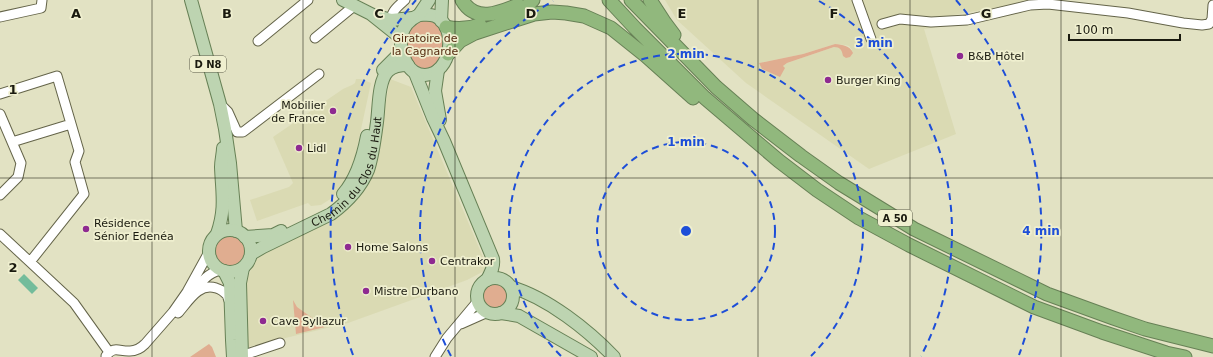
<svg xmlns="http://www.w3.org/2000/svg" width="1213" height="357" viewBox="0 0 1213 357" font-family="'DejaVu Sans',sans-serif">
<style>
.built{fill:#dadab3;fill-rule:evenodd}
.green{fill:#e0ad90}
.water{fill:#73bc9b}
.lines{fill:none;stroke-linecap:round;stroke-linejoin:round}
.minor-casing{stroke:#646449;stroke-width:11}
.major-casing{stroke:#678156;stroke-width:14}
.highway-casing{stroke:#678156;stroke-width:15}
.minor{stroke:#fff;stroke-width:9}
.major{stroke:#bdd4b1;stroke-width:12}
.highway{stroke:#91b87d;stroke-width:13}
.grid{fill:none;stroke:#1a1a0f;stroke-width:1;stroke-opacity:0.55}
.ring{fill:none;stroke:#1d4ed8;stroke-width:2;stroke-dasharray:7 5}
.poi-dot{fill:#8e2a91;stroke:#efefcf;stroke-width:1.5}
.labels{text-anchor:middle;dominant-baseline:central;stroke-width:3.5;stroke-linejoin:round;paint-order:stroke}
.shield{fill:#efefcf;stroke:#5a5a49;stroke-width:1}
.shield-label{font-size:10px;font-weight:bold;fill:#1a1a0f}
.park-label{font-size:11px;fill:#542b10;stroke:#efefcf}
.poi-label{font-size:11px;fill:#1a1a0f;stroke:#efefcf;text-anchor:start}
.street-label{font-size:11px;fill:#1a1a0f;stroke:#efefcf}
.grid-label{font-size:13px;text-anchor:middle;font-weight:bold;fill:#1a1a0f;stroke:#efefcf;stroke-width:3.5;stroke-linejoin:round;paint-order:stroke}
.centre{fill:#1d4ed8;stroke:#efefcf;stroke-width:2}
.ring-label{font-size:12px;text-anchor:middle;font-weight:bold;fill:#1d4ed8;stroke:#efefcf;stroke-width:3.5;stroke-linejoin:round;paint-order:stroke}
</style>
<rect width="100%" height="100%" fill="#e2e2c3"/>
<path class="built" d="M665,0H1039L953,15L943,26L924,29L956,134L869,169L746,83L677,20ZM835,44L845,45L849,46L852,50L842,51L839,47H834L787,63L783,66L759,63L803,54Z
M356,79H361L371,83L355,157L345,181L332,198L321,205L311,206L308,203L257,221L250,200L289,187L293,183L273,137L343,89L352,85L355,83Z
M390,79L411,87L488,269L467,280L348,323L248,347L245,298L246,281L259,252L353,202L372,177Z"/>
<path class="green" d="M425,20L435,23L442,33L443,52L439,62L430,69C426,69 421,69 418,67C405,59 403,35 414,25C416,22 421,21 425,20Z
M835,44C843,45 849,45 853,53L850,57L846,58L843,56C842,50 840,47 834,47L787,63L783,66L785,68L780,77L762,69L759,63L803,54Z
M214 252a16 16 0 1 1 32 0a16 16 0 1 1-32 0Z
M481 296a14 14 0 1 1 28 0a14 14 0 1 1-28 0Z
M293,300L297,307L325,327L296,334Z
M209,344L212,347L216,357H190Z"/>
<path class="water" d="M24,274L38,288L32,294L18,280Z"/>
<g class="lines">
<g class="minor-casing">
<path id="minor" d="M857,0L871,39
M0,17L41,8L42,0
M882,24L900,19L931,22L967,20L1030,5L1048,4L1128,13L1183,23L1202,25L1209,24L1212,19L1213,5
M391,25C390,12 396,8 405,0
M315,38L354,6
M258,41L308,0
M0,94L57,76L79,151L75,162L84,194L30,262
M220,104L228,112L237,132H243L319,74
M0,114L21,163L18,177L0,195
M12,142L71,124
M0,234L74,303L109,352
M195,291C203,280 207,274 220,270
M178,313C188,302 199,282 216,288C220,289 224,292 227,295L230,303
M461,324L488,312
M106,356C114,345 120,352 130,351C136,351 141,348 145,344L173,312L187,292L209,252
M237,356L247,354L280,343
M435,357L447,338L478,301"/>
</g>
<g class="major-casing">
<g id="major">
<path d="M191,0L220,104L225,129L230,163L236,231"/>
<path d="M343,0L371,14L401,38"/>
<path d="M419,15C425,15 430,14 435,16C458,26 452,74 425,75C417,75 411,71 407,64C397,45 398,25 419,15Z"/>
<path d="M419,15L429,0"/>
<path d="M377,16L391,20L413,18"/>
<path d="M441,21L442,0"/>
<path d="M383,70L402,51"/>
<path d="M438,70L435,91L440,120"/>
<path d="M415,73L433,118L444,141L493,259C494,267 491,272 487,280"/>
<path d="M343,194C357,178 363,157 367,136"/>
<circle cx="230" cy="251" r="21"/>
<path d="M217,234C226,208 222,193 221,167C221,160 223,154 223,148"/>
<path d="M245,237L273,235L281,231"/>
<path id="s1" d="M251,254L263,247L331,214C346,203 361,187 368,170C373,155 375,137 377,122C379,108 378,81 388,71C393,66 401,65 408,65"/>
<path d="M224,271L230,283L232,340L233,357"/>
<circle cx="495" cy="296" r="18"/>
<path d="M511,287C548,298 588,330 614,357"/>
<path d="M501,313L519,316L591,357"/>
<path d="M242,357L240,283L243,268"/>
</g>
</g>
<g class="highway-casing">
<path id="highway" d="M462,0C475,23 499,13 518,5
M609,0L635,28L705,98L779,161L817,190L859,218L909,245L1034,307L1102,332L1166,353L1185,357
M631,0L716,87L753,119L801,156L839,183L914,229L1047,294L1113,318L1145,329L1213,346
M650,0L665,23L674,35
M512,14L527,6L533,0
M446,27C458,30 468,29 480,25
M448,54L460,41L475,33L534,14L552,12L566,13L584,16L611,28L646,56L693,98"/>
</g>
<use href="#minor" class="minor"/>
<use href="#major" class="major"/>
<use href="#highway" class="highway"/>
</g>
<path class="grid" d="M152,0V357M303,0V357M455,0V357M606,0V357M758,0V357M910,0V357M1061,0V357M0,178H1213"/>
<g class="ring">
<circle cx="686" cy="231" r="89"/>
<path d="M561 356A177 177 0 1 1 811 356"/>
<path d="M451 356A266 266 0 0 1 553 1M819 1A266 266 0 0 1 921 356"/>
<path d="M353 355A355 355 0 0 1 416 0M956 0A355 355 0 0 1 1019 355"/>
</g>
<g class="poi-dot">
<circle cx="960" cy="56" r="4"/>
<circle cx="828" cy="80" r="4"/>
<circle cx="333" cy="111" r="4"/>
<circle cx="299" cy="148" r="4"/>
<circle cx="86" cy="229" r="4"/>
<circle cx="348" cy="247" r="4"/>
<circle cx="432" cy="261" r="4"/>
<circle cx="366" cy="291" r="4"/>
<circle cx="263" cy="321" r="4"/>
</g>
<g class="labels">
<g class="shield">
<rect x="190" y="56" width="36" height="16" rx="3"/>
<rect x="878" y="210" width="34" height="16" rx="3"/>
</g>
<g class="shield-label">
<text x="208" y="64">D N8</text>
<text x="895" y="218">A 50</text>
</g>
<g class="park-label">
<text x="425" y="38">Giratoire de<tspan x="425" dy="13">la Cagnarde</tspan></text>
</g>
<g class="poi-label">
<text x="968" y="56">B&amp;B Hôtel</text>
<text x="836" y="80">Burger King</text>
<text x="325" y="105" text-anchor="end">Mobilier<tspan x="325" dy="13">de France</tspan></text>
<text x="307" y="148">Lidl</text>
<text x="94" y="223">Résidence<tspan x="94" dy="13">Sénior Edenéa</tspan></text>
<text x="356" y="247">Home Salons</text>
<text x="440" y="261">Centrakor</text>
<text x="374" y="291">Mistre Durbano</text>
<text x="271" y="321">Cave Syllazur</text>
</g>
<g class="street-label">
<text stroke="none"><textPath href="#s1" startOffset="135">Chemin du Clos du Haut</textPath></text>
</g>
</g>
<g class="grid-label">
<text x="76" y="18">A</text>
<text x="227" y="18">B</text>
<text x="379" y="18">C</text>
<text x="531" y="18">D</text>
<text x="682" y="18">E</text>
<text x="834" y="18">F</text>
<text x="986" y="18">G</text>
<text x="13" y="94">1</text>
<text x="13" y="272">2</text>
</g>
<circle cx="686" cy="231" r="6" class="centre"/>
<g class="ring-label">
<text x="874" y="47">3 min</text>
<text x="686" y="58">2 min</text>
<text x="686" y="146">1 min</text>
<text x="1041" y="235">4 min</text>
</g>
<path d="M1069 34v6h111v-6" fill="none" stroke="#1a1a0f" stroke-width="2"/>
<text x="1075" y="34" font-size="12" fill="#1a1a0f" stroke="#efefcf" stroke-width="3" paint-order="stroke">100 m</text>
</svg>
